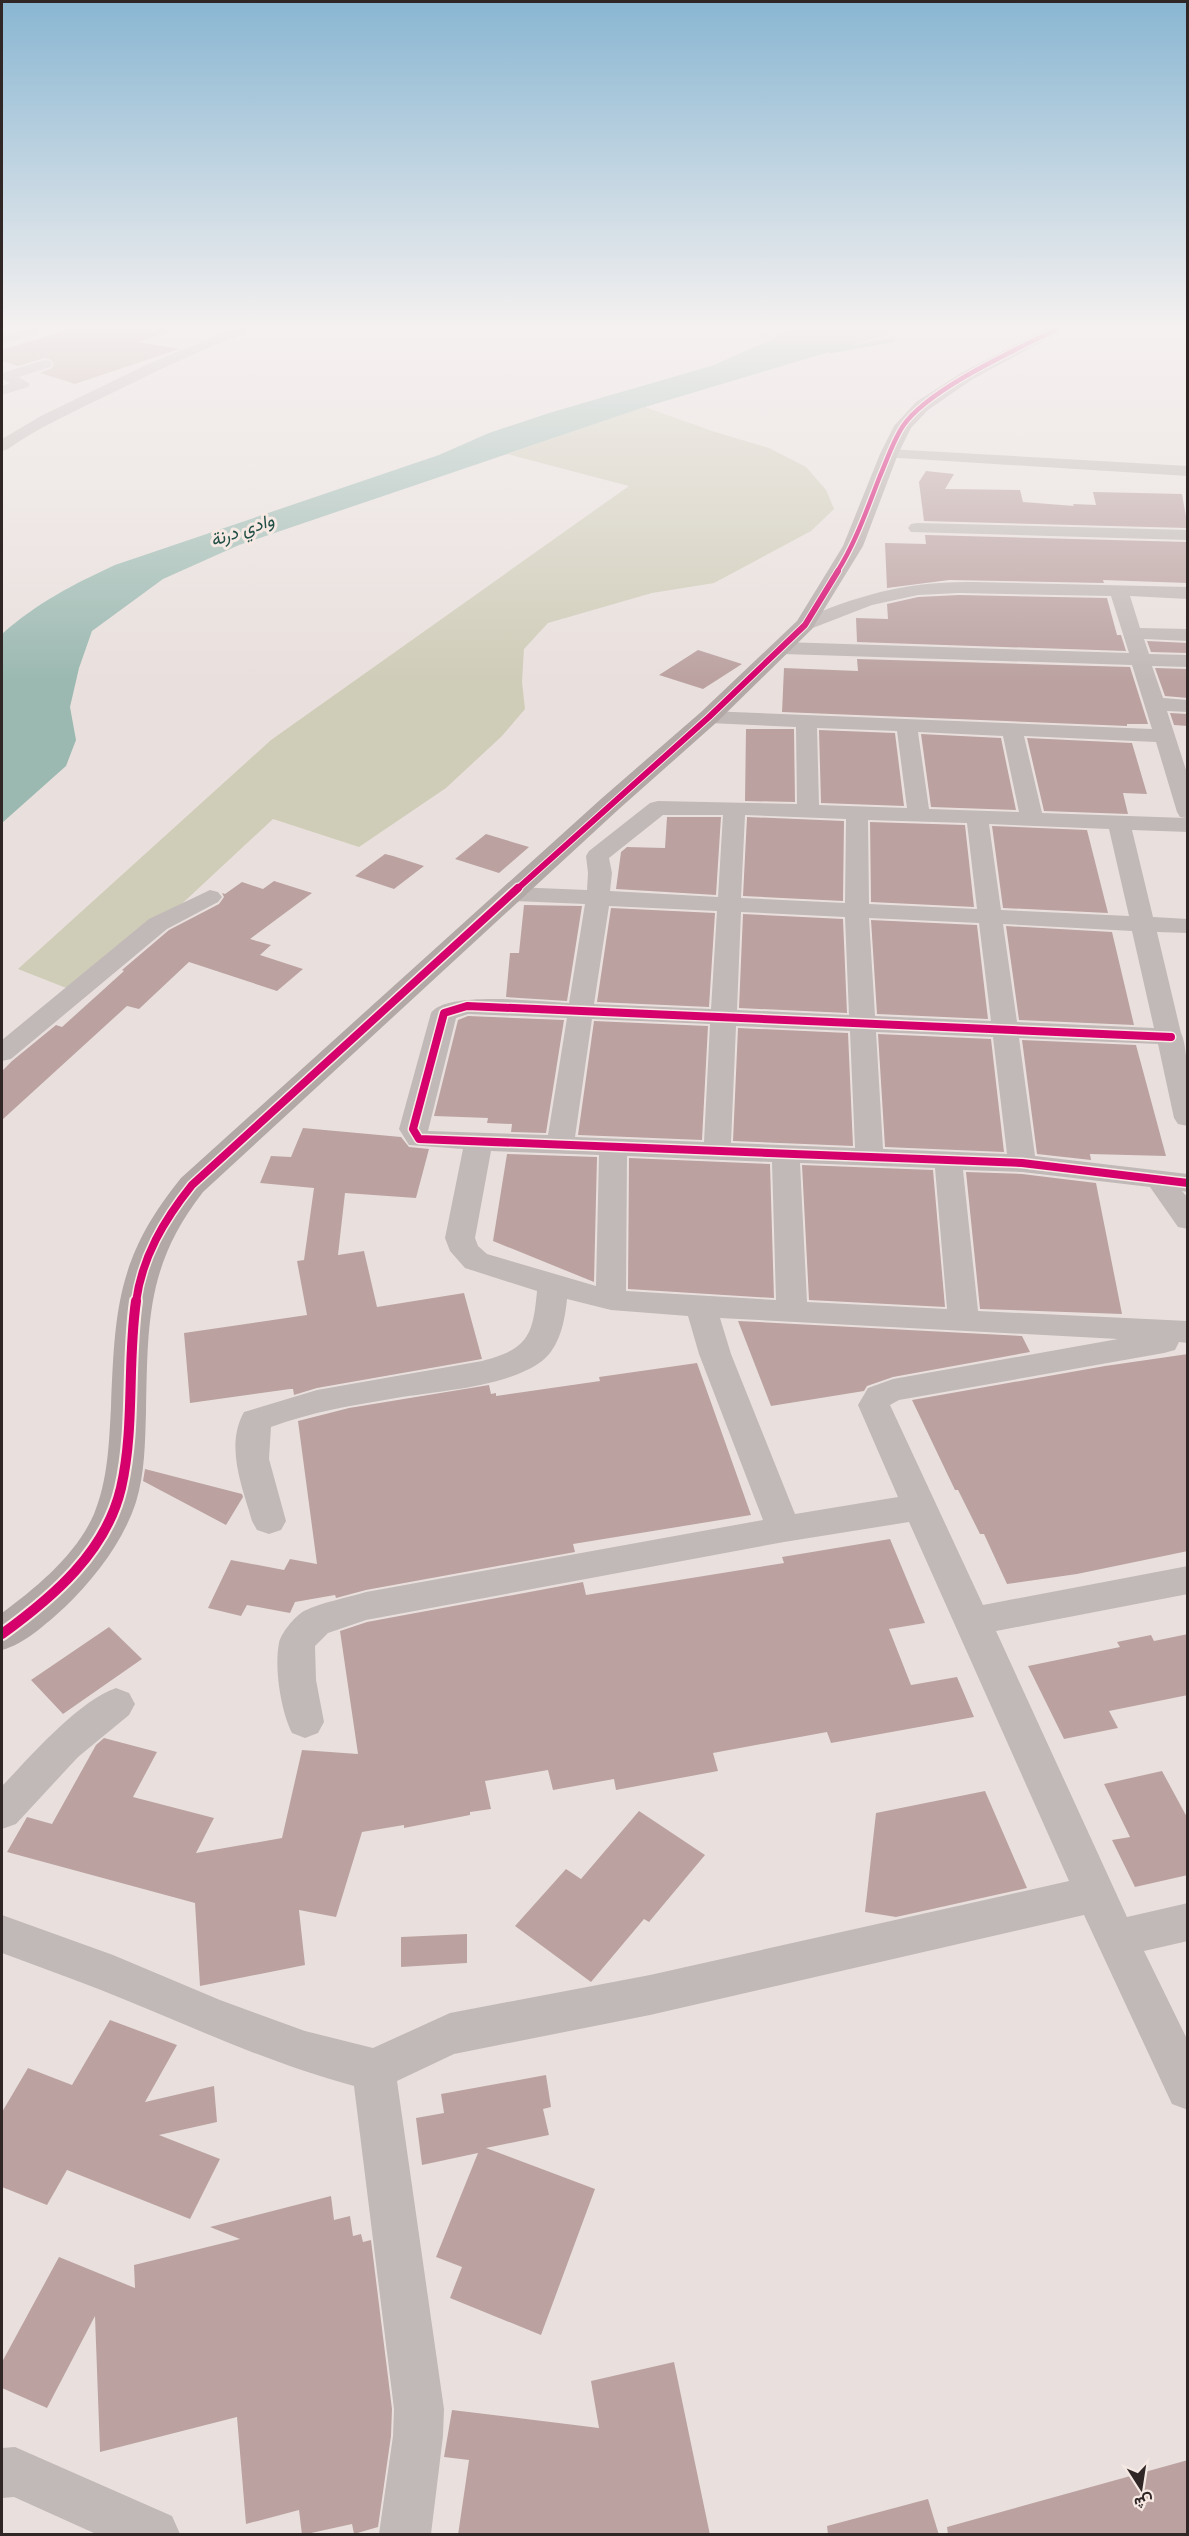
<svg xmlns="http://www.w3.org/2000/svg" width="1189" height="2536" viewBox="0 0 1189 2536" font-family="Montserrat,Vazirmatn,sans-serif">
<style>
.green{fill:#cfccb8}
.water{fill:#9bb9b1}
.lines{fill:none;stroke-linecap:round;stroke-linejoin:round}
.stream{stroke:#9bb9b1;stroke-width:4.5}
.building{fill:#bba2a1}
.street{fill:#c1b9b7;fill-rule:evenodd}
.secondary{fill:#b2a9a7;fill-rule:evenodd}
.cycleway-far3-casing{stroke:#f6e9e4;stroke-width:7}
.cycleway-far2-casing{stroke:#f6e9e4;stroke-width:8}
.cycleway-far1-casing{stroke:#f6e9e4;stroke-width:11}
.cycleway-casing{stroke:#f6e9e4;stroke-width:14}
.cycleway-far3{stroke:#d6006c;stroke-width:4.5}
.cycleway-far2{stroke:#d6006c;stroke-width:6}
.cycleway-far1{stroke:#d6006c;stroke-width:8}
.cycleway{stroke:#d6006c;stroke-width:10}
.labels{text-anchor:middle;dominant-baseline:central;stroke-width:6;stroke-linejoin:round;paint-order:stroke}
.far-water-label{font-size:18px;font-style:italic;fill:#204e45;stroke:#f6e9e4}
</style>
<rect width="100%" height="100%" fill="#e9e0dd"/>
<path class="green" d="M645,407L712,431L769,448L806,467L826,490L834,509L811,531L714,583L652,593L548,623L524,649L522,682L525,709L502,736L446,788L359,847L273,819L84,995L18,969L271,740L629,486L507,454Z"/>
<path class="water" d="M798,327H913L645,407L239,545L163,579L92,631L79,668L70,707L76,740L66,766L2,823V634C37,603 72,585 115,565L439,455L489,433L549,413L714,365Z"/>
<g class="lines">
<path class="stream" d="M831,351L893,340"/>
</g>
<path class="building" d="M76,327H167L168,332L138,342L179,349L75,384L40,373L52,368L54,363L50,359L44,358L18,366L2,361V350Z
M926,471L954,474L945,489L1020,490L1023,502L1074,506L1073,504L1096,505L1093,492L1182,494L1188,528L924,521L919,482Z
M925,535L1188,542V583L1103,580L1104,583L949,580L887,588L885,543L926,544Z
M959,595L1107,598L1117,635H1121L1126,651L857,642L856,618L888,619L887,604L918,597Z
M1147,641L1188,643V653L1151,652Z
M698,650L742,664L703,689L659,675Z
M857,659L1130,667L1148,724H1127V726L782,712L784,668L858,671Z
M1155,668L1188,669V698L1165,696Z
M1170,713L1188,714V726L1174,725Z
M746,729H794L795,802L745,801Z
M819,730L895,733L904,806L821,803Z
M921,734L1001,738L1016,810L931,807Z
M1027,738L1132,743L1147,794L1123,793L1128,814L1044,811Z
M667,817H721L716,895L616,889L621,852L627,847L665,848Z
M747,817L844,821L843,901L743,896Z
M870,822L965,825L974,907L871,902Z
M992,826L1087,830L1108,913L1003,908Z
M486,834L529,847L499,873L455,859Z
M385,854L393,856L424,866L394,889L355,876Z
M274,881L312,893L250,939L271,945L260,955L303,969L277,991L189,962L139,1009L127,1006L2,1120V1071L12,1061L56,1025L62,1027L124,971L122,970L169,930L219,904L224,897L222,893L225,894L242,882L263,889Z
M524,905L582,906L567,1001L506,997L510,953H519Z
M611,908L715,913L709,1007L597,1002Z
M743,914L843,919L847,1013L739,1008Z
M871,920L977,925L988,1019L877,1014Z
M1006,926L1112,932L1134,1025L1019,1020Z
M468,1016L564,1020L546,1133L511,1132L512,1124L487,1123L488,1118L434,1116L458,1020Z
M594,1021L708,1026L702,1140L578,1135Z
M738,1028L848,1033L853,1146L733,1141Z
M878,1034L991,1039L1004,1152L885,1147Z
M1022,1040L1136,1045L1166,1156L1090,1154L1091,1160L1037,1154Z
M303,1128L401,1137L409,1147L429,1149L416,1198L345,1193L338,1255L364,1251L377,1307L464,1293L482,1359L317,1388L294,1395L293,1389H290L190,1403L184,1333L307,1315L297,1261L304,1260L314,1188L260,1183L271,1156L291,1157Z
M507,1154L597,1157L594,1282L493,1241Z
M629,1158L770,1164L774,1298L628,1289Z
M802,1165L933,1170L945,1307L809,1300Z
M966,1172L1022,1174L1096,1183L1122,1314L980,1309Z
M738,1321L1022,1336L1030,1352L893,1377L867,1386L864,1391L771,1406Z
M1188,1354V1551L1077,1574L1007,1584L984,1534H980L958,1490H955L912,1400L1105,1366Z
M697,1363L751,1515L573,1544L575,1552L366,1590L336,1598L335,1595L295,1602L290,1613L247,1605L241,1616L208,1608L231,1560L284,1570L290,1559L317,1564L298,1421L349,1408L489,1385L491,1394L496,1393V1396L600,1381L599,1377Z
M145,1469L242,1494L243,1497L226,1525L143,1481Z
M890,1539L925,1623L889,1629L911,1685L957,1677L974,1717L831,1743L827,1732L713,1753L718,1771L616,1790L614,1779L553,1790L548,1770L485,1781L491,1809L470,1812V1815L404,1828V1825L362,1832L336,1917L299,1910L305,1965L200,1986L195,1903L7,1852L27,1817L52,1824L96,1745L104,1738L157,1752L133,1797L214,1818L196,1853L282,1838L302,1750L358,1754L340,1631L367,1622L583,1582L586,1595L784,1563L782,1557Z
M109,1627L142,1659L63,1714L31,1680Z
M1188,1634V1695L1109,1711L1118,1728L1064,1739L1028,1666L1120,1647L1117,1642L1151,1635L1154,1641Z
M1162,1771L1188,1819V1875L1135,1887L1112,1840L1130,1837L1104,1784Z
M985,1791L1027,1888L896,1917L865,1912L876,1813Z
M639,1811L705,1855L649,1922L644,1919L591,1982L515,1926L566,1869L581,1879Z
M467,1934V1963L401,1967V1937Z
M110,2020L177,2045L145,2102L214,2086L217,2122L159,2135L220,2159L190,2219L67,2170L47,2205L2,2187V2112L28,2068L72,2085Z
M546,2075L551,2107L543,2109L549,2135L486,2148L595,2189L541,2335L450,2298L462,2267L436,2257L478,2153L422,2165L416,2118L444,2113L441,2094Z
M331,2196L334,2220L350,2216L353,2236L361,2234L363,2242L371,2240L392,2409L391,2436L378,2527L354,2534L352,2524L302,2535L299,2510L246,2524L237,2417L100,2452L95,2316L47,2408L2,2388V2362L59,2257L135,2288L134,2265L240,2239L210,2227Z
M674,2362L710,2535H458L469,2460L444,2457L452,2410L599,2428L591,2381Z
M1188,2460V2535H948L947,2527Z
M928,2499L939,2535H828L827,2526Z"/>
<g class="lines">
<path class="street" d="M31,327H53L51,330L2,344V336Z
M238,327H260L258,330C209,345 164,368 118,390C80,409 42,425 8,449L2,451V439L41,416L148,364Z
M45,360L50,361L52,364L50,367L19,377L30,384L28,387L2,395V386L10,383L2,379V373Z
M889,449L1188,466V476L883,457L881,454L883,451Z
M917,523L1188,530V540L911,532L908,528L911,524Z
M973,582L1188,587V599L1130,596L1140,628L1188,629V641L1144,639L1149,654L1188,655V667L1152,666L1163,698L1188,700V712L1167,711L1188,776V832L1132,830L1153,917L1188,919V933L1157,932L1181,1033C1189,1048 1188,1105 1188,1126L1178,1124L1174,1118L1158,1044L1019,1038L1035,1156L1188,1174V1192L1182,1191L1188,1198V1229L1178,1227L1150,1187L1022,1172L963,1170L978,1311L1188,1321V1343L1179,1342L1175,1350L1164,1353L899,1400L890,1405L983,1605L1188,1566V1594L996,1631L1127,1917L1188,1903V1941L1144,1951L1188,2041V2110L1172,2104L1084,1915L650,2015L454,2054L397,2081L444,2409L443,2436L431,2534H379L393,2436L394,2409L354,2086C264,2062 187,2024 101,1990C68,1977 34,1965 2,1953V1915L113,1955L220,2000L305,2031L373,2048L450,2013L650,1975L1069,1881L909,1522L784,1542L366,1620L328,1633L315,1646L316,1680L324,1722L318,1733L305,1738L292,1733C281,1711 274,1668 279,1643C281,1633 295,1616 304,1611C323,1602 346,1598 366,1592L763,1520L699,1354L688,1316L611,1310L567,1299C565,1320 560,1347 542,1361C508,1387 438,1391 396,1398C354,1405 311,1412 271,1427L269,1459L286,1521L281,1530L269,1534L257,1530L252,1521C242,1486 225,1446 244,1412L317,1390L482,1361C528,1349 533,1336 537,1291L465,1268L450,1251L445,1238L463,1149L409,1145L399,1129L431,1013C447,990 541,1002 569,1003L585,904L514,901L506,899L502,894L506,889L514,887L587,890L588,873L586,856L589,851L650,803L658,801L797,804L796,727L709,723L702,721L699,717L702,713L709,711L1152,729L1132,665L783,654L776,652L773,648L776,644L783,642L1129,653L1111,596L959,593L918,595L872,605L805,631L798,629L795,625L798,621C858,595 907,581 973,582ZM817,728L897,731L907,808L819,805ZM918,732L1003,736L1019,812L929,809ZM1024,736L1156,742L1177,812L1180,817L1186,818L1042,813ZM663,815H723L718,897L610,891L612,873L609,858ZM745,815L846,819L845,903L741,898ZM868,820L967,823L977,909L869,904ZM989,824L1109,829L1129,916L1001,910ZM609,906L717,911L711,1009L594,1004ZM741,912L845,917L849,1015L737,1010ZM869,918L979,923L991,1021L875,1016ZM1003,924L1132,931L1154,1028L1017,1022ZM468,1014L567,1018L548,1135L428,1131L456,1018ZM592,1019L710,1024L704,1142L575,1137ZM736,1026L850,1031L855,1148L731,1143ZM876,1032L993,1037L1007,1154L883,1149ZM491,1151L599,1155L596,1286L487,1254L478,1246L475,1238ZM627,1156L772,1162L776,1300L626,1291ZM800,1163L935,1168L947,1309L807,1302ZM720,1318L1118,1339L893,1379L868,1388L858,1405L898,1497L795,1514L731,1354Z
M210,890L218,892L222,897L218,902L167,929L11,1059L2,1061V1040L149,919Z
M116,1688L129,1693L135,1704L129,1715L78,1757L16,1824L2,1829V1786C30,1757 78,1701 116,1688Z
M15,2447L172,2516L180,2534H96L14,2497L2,2498V2448Z"/>
<path class="secondary" d="M1049,327H1069L973,379L928,410L911,428L898,454L863,546L812,629L717,722L619,809L203,1192C146,1265 148,1323 146,1412C145,1442 145,1473 136,1502C123,1542 95,1578 65,1607C47,1623 25,1644 2,1650V1613C37,1587 76,1555 94,1514C108,1480 109,1443 111,1407C115,1309 117,1257 181,1178L601,799L701,712L797,621L843,546L880,454L894,426L916,402L961,373Z"/>
<g class="cycleway-far3-casing">
<path id="cycleway-far3" d="M837,572C856,542 867,509 880,476C887,460 893,441 903,426C929,388 1018,349 1061,327"/>
</g>
<g class="cycleway-far2-casing">
<path id="cycleway-far2" d="M516,890L709,717L805,625L838,571"/>
</g>
<g class="cycleway-far1-casing">
<path id="cycleway-far1" d="M1171,1037L467,1006L444,1013L413,1129L419,1139L1022,1163L1188,1183
M136,1302C142,1257 164,1220 192,1185L518,888"/>
</g>
<g class="cycleway-casing">
<path id="cycleway" d="M2,1634C53,1597 106,1552 121,1488C135,1427 127,1363 136,1301"/>
</g>
<use href="#cycleway-far3" class="cycleway-far3"/>
<use href="#cycleway-far2" class="cycleway-far2"/>
<use href="#cycleway-far1" class="cycleway-far1"/>
<use href="#cycleway" class="cycleway"/>
</g>
<linearGradient id="sky" x2="0" y2="1"><stop stop-color="#89b6d2"/><stop offset="0.48" stop-color="#f5f1f0"/><stop offset="1" stop-color="#f5f1f0" stop-opacity="0"/></linearGradient>
<rect width="1189" height="682" fill="url(#sky)"/>
<g class="labels">
<g class="far-water-label">
<text transform="translate(242 530) rotate(-19)">وادي درنة</text>
</g>
</g>
<rect width="1189" height="2536" fill="none" stroke="#312626" stroke-width="6"/>
<g transform="translate(1141 2488) rotate(168)" stroke="#f6e9e4" stroke-width="4.5" paint-order="stroke">
<path d="M0-4.5L10 22L0 15L-10 22Z" fill="#312626"/>
<text y="-9" font-size="16" font-weight="bold" text-anchor="middle" fill="#312626">ش</text>
</g>
</svg>
